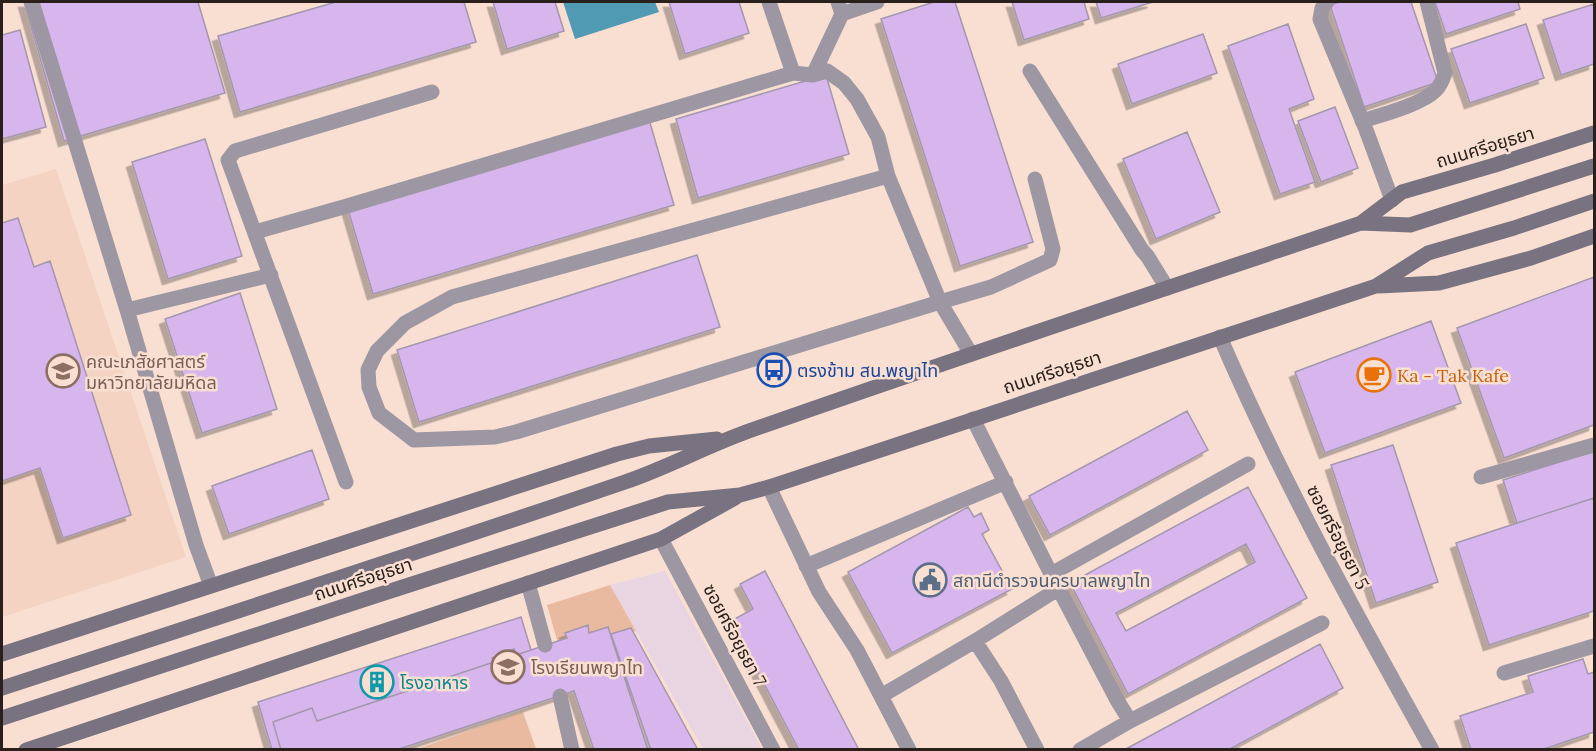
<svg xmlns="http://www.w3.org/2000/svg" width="1596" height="751" viewBox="0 0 1596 751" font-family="Lora,'Noto Sans Thai',serif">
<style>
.commercial{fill:#e9d4e2}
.built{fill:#f4d3c2}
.green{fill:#e9b9a0}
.water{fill:#519ab4}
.building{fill:#d7b6ed;stroke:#a497ad;stroke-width:1.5;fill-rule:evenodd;filter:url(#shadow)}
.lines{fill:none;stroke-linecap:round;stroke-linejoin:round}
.lane{stroke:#9c97a2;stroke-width:15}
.street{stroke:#9c97a2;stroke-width:15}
.secondary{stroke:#797281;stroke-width:15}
.labels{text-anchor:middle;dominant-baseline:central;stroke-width:5;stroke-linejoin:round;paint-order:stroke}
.street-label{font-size:18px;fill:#29201b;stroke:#f9dfd2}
.education-label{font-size:18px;fill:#785e54;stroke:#f9dfd2;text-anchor:start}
.transit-label{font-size:18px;fill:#164399;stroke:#f9dfd2;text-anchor:start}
.food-label{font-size:18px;fill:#c56008;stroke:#f9dfd2;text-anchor:start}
.service-label{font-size:18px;fill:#4e5e75;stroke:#f9dfd2;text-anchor:start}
.culture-label{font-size:18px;fill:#0d838f;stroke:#f9dfd2;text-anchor:start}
</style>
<defs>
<filter id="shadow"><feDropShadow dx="-5.5" dy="5.5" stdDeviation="0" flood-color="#0004"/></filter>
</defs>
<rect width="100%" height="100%" fill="#f9dfd2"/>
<path class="commercial" d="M665,571L762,749H703L610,585Z"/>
<path class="built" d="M56,169L186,557L2,617V185Z"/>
<path class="green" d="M610,585L636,631L562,657L547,605Z
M523,712L536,749H417Z"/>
<path class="water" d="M563,2H655L659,12L575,39Z"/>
<path class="building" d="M24,2H198L225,93L64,141Z
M336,2H464L476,42L240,112L218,36Z
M493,2H555L564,31L507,49Z
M669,2H739L749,33L685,54Z
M934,2H955L1033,242L960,266L881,19Z
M1012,2H1084L1089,19L1024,40Z
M1096,2H1153L1101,18Z
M1340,2H1411L1438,82L1364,107L1330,5Z
M1435,2H1518L1520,9L1446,34Z
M1594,4V64L1561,75L1543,20Z
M1288,24L1314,99L1289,109L1315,182L1280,194L1228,46Z
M1526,24L1544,78L1470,103L1451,49Z
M20,30L46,127L2,139V35Z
M1203,34L1217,73L1132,104L1118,64Z
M826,75L849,154L698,198L676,119Z
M1335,107L1358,168L1321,182L1298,121Z
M648,116L674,205L373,294L347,206Z
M1187,132L1220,212L1156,239L1123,159Z
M205,139L242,256L168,279L132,162Z
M18,218L34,267L50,261L131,515L63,538L40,468L2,481V223Z
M697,255L720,327L419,422L397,350Z
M1594,277V425L1504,458L1457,328Z
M240,293L277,409L202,433L165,319Z
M1431,321L1461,403L1325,453L1295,372Z
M1187,411L1208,450L1050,535L1029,496Z
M1393,445L1438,582L1376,603L1331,465Z
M312,450L329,499L229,534L212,486Z
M1594,451V498L1517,523L1503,480Z
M1248,487L1307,598L1128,694L1070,583ZM1246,544L1255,562L1126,631L1116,613Z
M1594,498V611L1489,645L1456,543Z
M968,507L974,517L981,513L989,530L982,534L1012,589L892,653L848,572Z
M765,571L859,750H799L731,621L753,609L740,584Z
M521,617L531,650L516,655L514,649L492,658L494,662L317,721L312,708L273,722L281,750H272L258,702Z
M588,625L589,633L608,627L648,750H594L574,691L396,750H281L273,722L312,708L317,721L494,662L492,658L514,649L516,655L567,638L565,633Z
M631,628L698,750H651L611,634Z
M1320,644L1343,688L1228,750H1124Z
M1583,659L1588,674L1594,672V732L1541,750H1471L1460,716L1533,692L1528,676Z"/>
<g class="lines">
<path class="lane" d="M32,2L127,310L196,545L211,586
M1327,2L1322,8L1320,19L1365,127L1392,200
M842,14L877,2
M1030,71L1142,250L1148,257L1167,288
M793,73L813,75L827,71L844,83L857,99L878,137L888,176L940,302L991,287L1050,260L1053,249L1035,179
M813,75L842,14L838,2
M1362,121C1381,115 1423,104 1436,90C1441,85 1443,79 1445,73L1427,2
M888,176L452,297L405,323L377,351L368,370L369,387L379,413L414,440L495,437L516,432L940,302L971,354
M255,232L347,206L793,73L769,2
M127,310L271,275
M973,419L1051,574L1117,700L1130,721
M1481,477L1594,445
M346,482L228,160L235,151L432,92
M769,487L819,592L857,650L909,750
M806,566L1006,482
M1051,574L1248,464
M528,583L545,645
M975,641L1001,681L1037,750
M1504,673L1594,646
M560,696L572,750
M881,696L975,641L1058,589
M1080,750L1130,721L1322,623"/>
<path class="street" d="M1220,337C1281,479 1356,614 1432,750
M661,539L773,750"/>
<path class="secondary" d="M1361,223L1410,225L1594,166
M1379,286L1439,283L1531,258L1594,236
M2,654L617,454L649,446L717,439
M2,688C210,620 418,553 625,482C666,468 705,447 746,432C950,360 1155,292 1361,223L1402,192L1495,165L1594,133
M2,718L381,594L668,502L740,495L769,487L1376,286L1428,253L1514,228L1594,201
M26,750L661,539L735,498"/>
</g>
<defs>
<g id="bus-ring" transform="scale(1.725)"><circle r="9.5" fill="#f9dfd2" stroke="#1a4fb4" stroke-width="1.5"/><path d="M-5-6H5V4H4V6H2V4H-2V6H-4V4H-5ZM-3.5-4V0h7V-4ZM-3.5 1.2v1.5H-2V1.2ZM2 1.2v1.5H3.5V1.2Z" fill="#1a4fb4"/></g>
<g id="university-ring" transform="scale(1.725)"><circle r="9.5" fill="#f9dfd2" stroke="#8d6e63" stroke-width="1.5"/><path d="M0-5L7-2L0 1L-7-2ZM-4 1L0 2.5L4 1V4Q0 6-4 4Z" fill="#8d6e63"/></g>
<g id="cafe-ring" transform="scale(1.725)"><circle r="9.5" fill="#f9dfd2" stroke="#e8710a" stroke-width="1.5"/><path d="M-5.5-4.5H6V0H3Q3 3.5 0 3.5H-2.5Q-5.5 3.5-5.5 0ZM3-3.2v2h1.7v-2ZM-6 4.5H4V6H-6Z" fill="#e8710a"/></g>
<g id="civic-ring" transform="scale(1.725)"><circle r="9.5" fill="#f9dfd2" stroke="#5c6f8a" stroke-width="1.5"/><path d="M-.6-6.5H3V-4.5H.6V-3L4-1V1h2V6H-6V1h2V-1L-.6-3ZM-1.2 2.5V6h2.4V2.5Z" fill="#5c6f8a"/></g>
<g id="school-ring" transform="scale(1.725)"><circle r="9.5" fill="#f9dfd2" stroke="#8d6e63" stroke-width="1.5"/><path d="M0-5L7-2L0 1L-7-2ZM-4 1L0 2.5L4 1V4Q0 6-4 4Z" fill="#8d6e63"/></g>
<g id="building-ring" transform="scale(1.725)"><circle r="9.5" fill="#f9dfd2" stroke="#0f9aa8" stroke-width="1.5"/><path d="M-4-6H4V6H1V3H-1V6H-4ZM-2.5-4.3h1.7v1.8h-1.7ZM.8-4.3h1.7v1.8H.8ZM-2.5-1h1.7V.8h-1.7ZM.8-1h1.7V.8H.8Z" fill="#0f9aa8"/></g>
</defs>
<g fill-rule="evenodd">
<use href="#bus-ring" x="774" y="370"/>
<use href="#university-ring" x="63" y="371"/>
<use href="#cafe-ring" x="1374" y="375"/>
<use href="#civic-ring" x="930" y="580"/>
<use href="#school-ring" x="508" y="667"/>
<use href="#building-ring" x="377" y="682"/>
</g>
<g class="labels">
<g class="street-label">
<text transform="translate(1485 147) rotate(-17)">ถนนศรีอยุธยา</text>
<text transform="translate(1052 372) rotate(-18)">ถนนศรีอยุธยา</text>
<text transform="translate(1338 537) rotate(63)">ซอยศรีอยุธยา 5</text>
<text transform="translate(363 579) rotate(-18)">ถนนศรีอยุธยา</text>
<text transform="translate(735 635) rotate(62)">ซอยศรีอยุธยา 7</text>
</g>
<g class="education-label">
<text x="86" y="361">คณะเภสัชศาสตร์<tspan x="86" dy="21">มหาวิทยาลัยมหิดล</tspan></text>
<text x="531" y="667">โรงเรียนพญาไท</text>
</g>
<g class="transit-label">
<text x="797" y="370">ตรงข้าม สน.พญาไท</text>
</g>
<g class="food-label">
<text x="1397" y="375">Ka - Tak Kafe</text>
</g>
<g class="service-label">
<text x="953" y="580">สถานีตำรวจนครบาลพญาไท</text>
</g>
<g class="culture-label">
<text x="400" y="682">โรงอาหาร</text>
</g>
</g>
<rect width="1596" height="751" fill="none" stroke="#29201b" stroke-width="6"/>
</svg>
